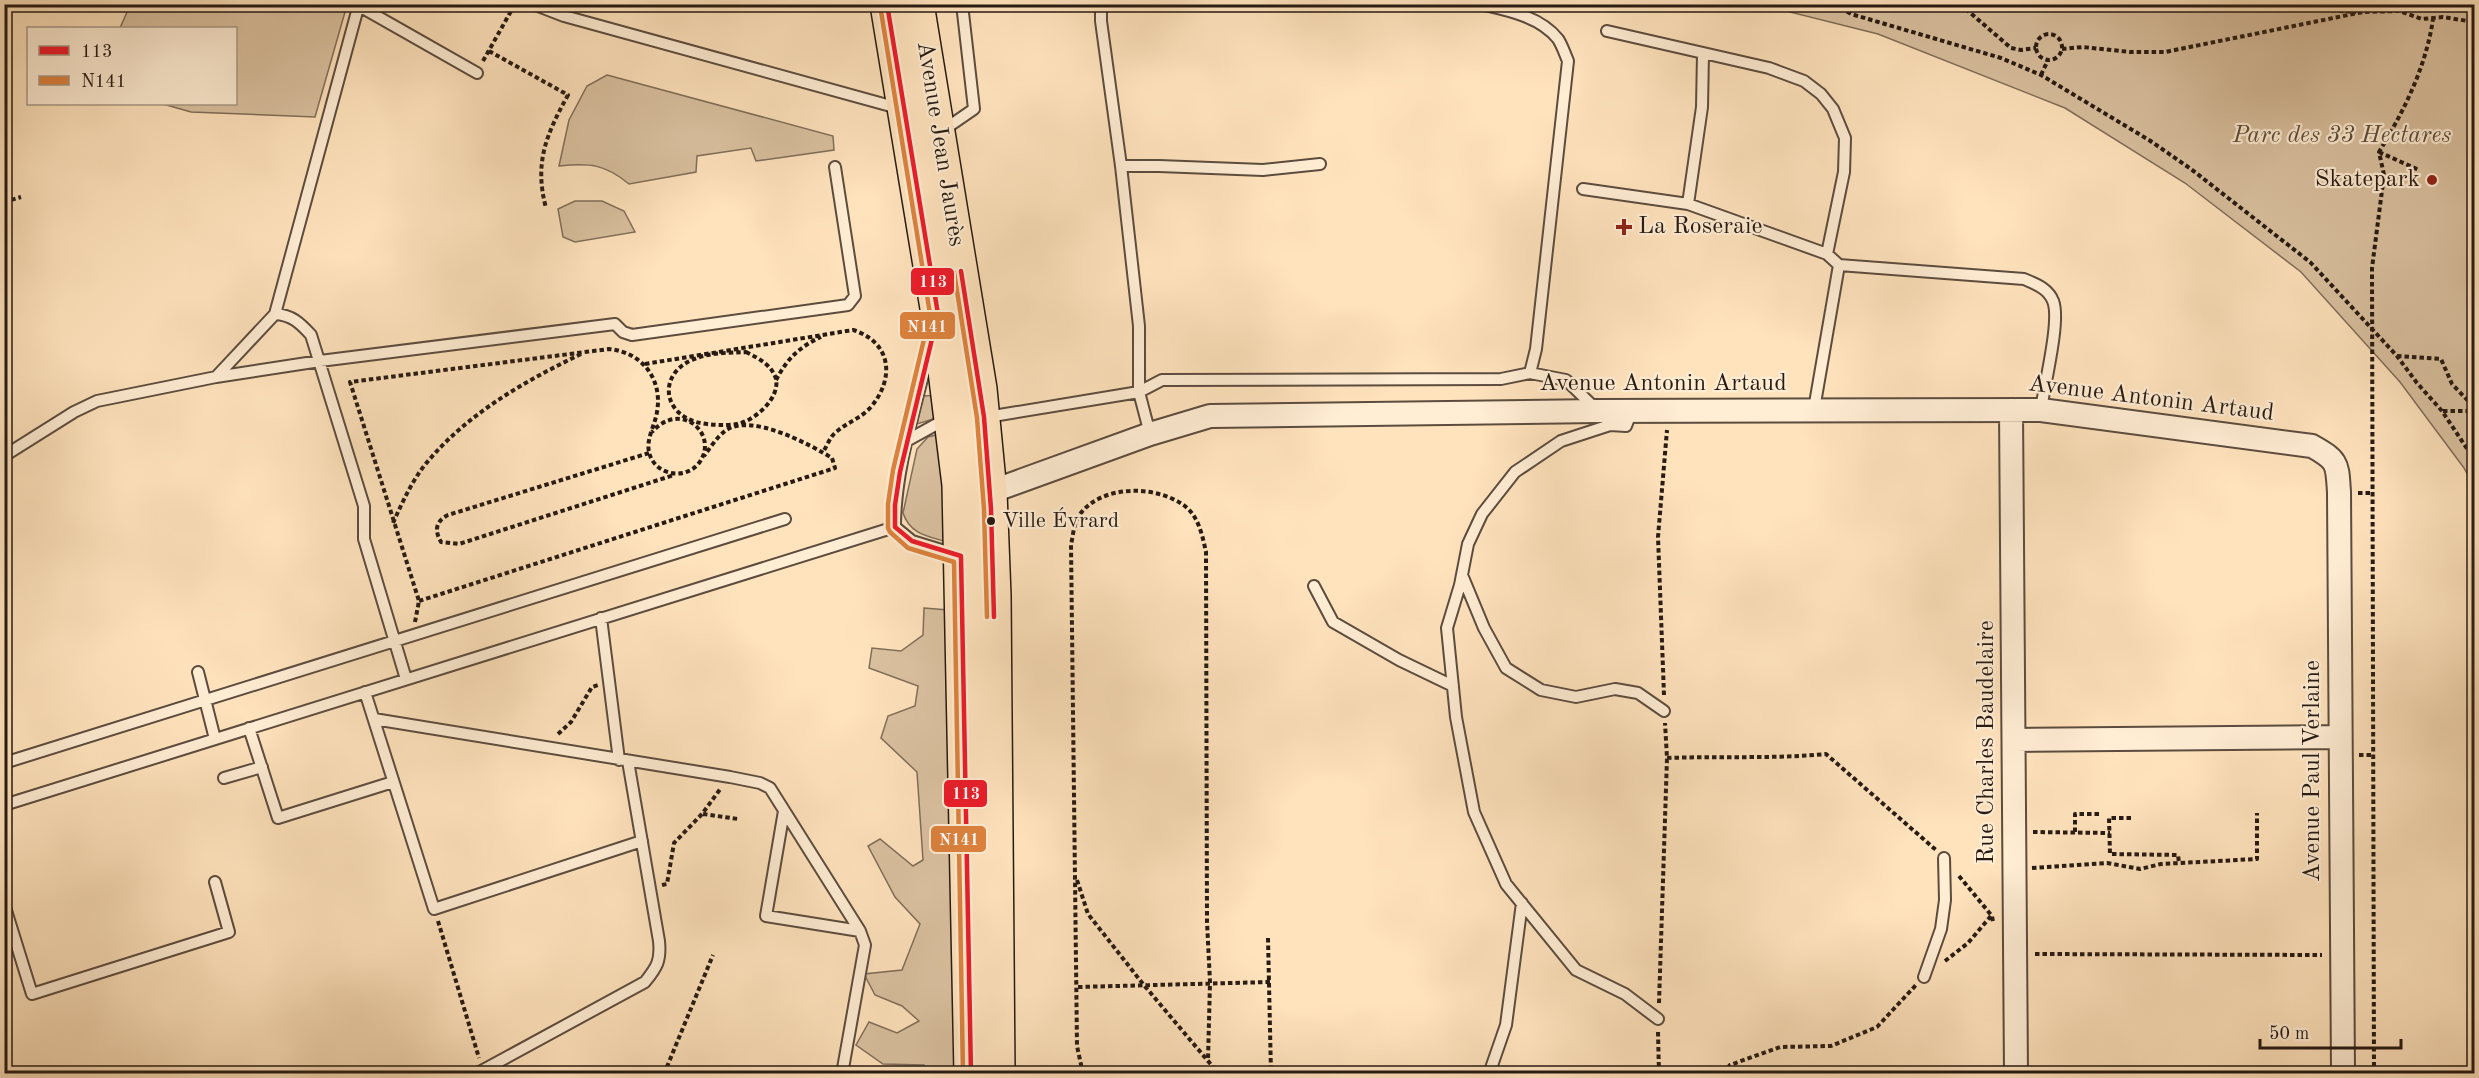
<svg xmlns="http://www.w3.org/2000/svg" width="2479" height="1078" viewBox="0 0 2479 1078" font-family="'Old Standard TT',serif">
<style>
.green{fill:#dac1a0;stroke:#806e5a;stroke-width:1.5}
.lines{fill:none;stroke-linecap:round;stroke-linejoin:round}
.stream{stroke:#7c6a56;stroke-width:6}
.lane-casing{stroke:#5c4c3e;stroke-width:14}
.street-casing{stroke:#5c4c3e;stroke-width:26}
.primary-casing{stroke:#261a13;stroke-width:36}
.path{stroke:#261a13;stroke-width:4;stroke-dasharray:4.5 3;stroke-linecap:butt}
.lane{stroke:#ffedd4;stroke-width:10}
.street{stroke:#ffedd4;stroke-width:22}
.primary{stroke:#ffe3bd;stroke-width:33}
.bus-1-casing{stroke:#ffedd4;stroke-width:9}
.bus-2-casing{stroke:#ffedd4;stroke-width:9}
.bus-1{stroke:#ed1b2a;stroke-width:4.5}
.bus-2{stroke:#de823d;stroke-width:4.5}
.poi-dot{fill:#8f2418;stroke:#ffedd4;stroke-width:2}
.bus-dot{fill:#261a13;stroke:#ffedd4;stroke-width:2}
.labels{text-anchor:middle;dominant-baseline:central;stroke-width:4.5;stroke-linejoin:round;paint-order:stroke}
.bus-label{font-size:22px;fill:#261a13;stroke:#ffedd4;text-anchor:start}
.park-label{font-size:24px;font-style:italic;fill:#5c4c3d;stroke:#ffedd4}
.street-label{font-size:24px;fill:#261a13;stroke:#ffedd4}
.poi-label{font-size:24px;fill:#261a13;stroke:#ffedd4;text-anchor:end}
.line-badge{stroke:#ffedd4;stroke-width:2}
.badge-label{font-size:16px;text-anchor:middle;font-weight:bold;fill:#fff}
</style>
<rect width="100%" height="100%" fill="#ffe3bd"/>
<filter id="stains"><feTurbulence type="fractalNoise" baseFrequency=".00333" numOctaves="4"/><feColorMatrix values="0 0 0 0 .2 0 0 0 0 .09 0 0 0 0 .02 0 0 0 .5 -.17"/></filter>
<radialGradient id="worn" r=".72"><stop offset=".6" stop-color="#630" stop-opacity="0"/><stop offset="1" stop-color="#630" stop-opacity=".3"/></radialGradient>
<path class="green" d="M130,5V4L347,5L315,117L191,112L163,104H236V28H120Z
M1762,5H2474V487L2464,468L2400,382L2301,272L2185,183L2065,108L1878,34Z
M607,75L833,136L834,150L756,161L751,148L697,156L696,172L629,184C605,164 590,163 559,166L569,120L587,86Z
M575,201H602L624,211L635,232L575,242L563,237L558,209Z
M939,395L940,417L917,424L923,396Z
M940,434L947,542C927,536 910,534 903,513L917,449L928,437Z
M924,608L948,610L956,1073H923L924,1065L883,1064L856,1045L869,1022L897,1033L919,1021L902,1006L875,995L864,974L902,970L920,924L895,897L868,846L880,839L913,866L923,860L917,772L881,738L888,716L915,706L918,686L869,668L872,648L901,651L923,635Z"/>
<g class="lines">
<path class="stream" d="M2409,4L2424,8L2441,5L2474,11"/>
<g class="lane-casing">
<path id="lane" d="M533,4L564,16L898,108
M1101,4V21L1121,166L1139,326V392L1150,434
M359,6L477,73
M1607,31L1769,68L1804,81L1821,94L1833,109L1845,138L1844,172L1827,254
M942,131L974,109L962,4
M1121,166H1159L1263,170L1320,164
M1583,189L1688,204L1827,254L1839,265L2024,279C2035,284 2048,288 2053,301C2061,320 2044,386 2041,410
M1688,204L1702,107L1703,54
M275,314L359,4
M930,346C917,405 895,466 895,527L912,541L958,555
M1530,373L1566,380L1595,408
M216,377L275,314C292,315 300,323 311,335L364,506V539L406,679
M1814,409L1839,265
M1632,411L1626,426L1610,425L1561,441L1515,472L1482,514L1468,544L1460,585L1447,628L1456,717L1474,812L1506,884L1576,970L1625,994L1658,1019
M987,417L1139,392L1162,380L1501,379L1530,373L1536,349L1568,61C1565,54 1562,45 1558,39C1540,16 1506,10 1480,4
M908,440L937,424L947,421
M4,456L74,412L97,401L216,377L320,361L615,324L623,332L632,335L848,305L855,296L835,167
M1462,575L1484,628L1506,668L1541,690L1576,697L1615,689L1638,693L1664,711
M1314,586L1333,622L1399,660L1453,686
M601,618L619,760
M198,672L215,739
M365,692L434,909L642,841
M374,719L730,777L760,783L770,788L860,931L865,945L842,1074
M249,728L278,818L393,782
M4,763L785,519
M224,778L262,767
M4,805L895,527
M784,811L766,916L860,931
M4,904L32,994L229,932L215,882
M1924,977L1941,929L1945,900L1944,858
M476,1074L645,982C657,967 661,961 659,941L628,761
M1489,1074L1506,1025L1522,903"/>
</g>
<g class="street-casing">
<path id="street" d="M2011,410L2016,1074
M990,492L1150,434L1210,416L1598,411L2041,410L2312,446C2339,461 2337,464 2339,492L2343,1074
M2014,740L2340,737"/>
</g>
<g class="primary-casing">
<path id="primary" d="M887,4L938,314L959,485L971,1074
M917,4L980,389L990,492L994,596L998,1074"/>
</g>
<path class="path" d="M1834,4L1851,14L2001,58L2041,75L2149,140L2191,169L2310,262L2397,356L2417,383L2442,411L2474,459
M1960,4L2011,48L2021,50L2036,48
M2310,4L2327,10L2356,12
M2399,11L2401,4
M2036 47a13 13 0 1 1 26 0a13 13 0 1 1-26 0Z
M2062,49L2083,47L2130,52H2165L2363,12L2399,11L2422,19L2443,17L2474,22
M489,51L568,95C546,135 534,163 546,208
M483,61L515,4
M2041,75L2048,60
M2379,152L2419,170
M4,202L21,197
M746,352C758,358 772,365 776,379C780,399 754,421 737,424C724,426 708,425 696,422C662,412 659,374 692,360C709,352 729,353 746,352Z
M2397,356L2441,359L2452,384L2474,407
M645,364L853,330C891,342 896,378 870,408C861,418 846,423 835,433C830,437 827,446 823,452
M776,380C787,359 799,347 821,337
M2443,411H2474
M649,453L448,515C436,521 434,530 441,542L459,544L674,475
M2358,493H2372
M393,523C402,503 411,483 424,466C465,415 523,382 581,354
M419,601L835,468L832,458C809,444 750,412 725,431C717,437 710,448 704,456
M415,622L419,601L350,382L609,349C641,352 663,378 657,412C655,425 646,439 649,452C654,475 685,481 699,463C720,435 681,399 652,432
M1664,695L1658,537L1667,430
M558,734L571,722L592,687L598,685
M2359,755H2373
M1667,758C1720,756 1773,759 1826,754L1936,850
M703,814L738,819
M2131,818H2109L2110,854L2178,855L2179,863
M2033,832L2110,833
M2075,832V814H2099
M2032,868L2107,863L2140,869L2161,864L2257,859V813
M1959,876L1992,916L1993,922
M1077,880L1088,914L1143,984L1219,1074
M662,885L667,884L674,843L702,814L721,788
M438,921L479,1058
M1268,938L1271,1074
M2035,954L2322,955
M1945,961L1968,943L1991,916
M1078,987L1270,982
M1659,1003L1667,758L1665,723
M1658,1032L1659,1074
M664,1074L713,955
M1083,1074L1077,1046L1071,545C1073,536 1074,521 1080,514C1102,485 1153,485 1182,504C1198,514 1202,534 1206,552L1207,922L1210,982L1208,1060
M1723,1074L1730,1065L1780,1047L1831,1046L1877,1027L1916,985
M2374,1074L2372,268L2384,175L2379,152C2404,111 2426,67 2433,19"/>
<use href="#lane" class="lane"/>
<use href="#street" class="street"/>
<use href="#primary" class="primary"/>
<g class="bus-1-casing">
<path id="bus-1" d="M887,4L938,314L900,472L895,505V527L912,541L961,556L971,1074
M961,271L984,417L991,509L994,617"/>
</g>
<g class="bus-2-casing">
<path id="bus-2" d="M880,5L930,314L893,470L888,504V528L890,532L908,548L954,562L963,1074
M954,272L977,418L984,509L987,617"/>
</g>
<use href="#bus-1" class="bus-1"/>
<use href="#bus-2" class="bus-2"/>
</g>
<g class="poi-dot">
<circle cx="2432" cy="180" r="6"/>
<path d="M1621 218h6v6h6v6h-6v6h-6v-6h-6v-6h6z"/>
</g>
<circle class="bus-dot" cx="991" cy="521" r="5"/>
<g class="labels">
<g class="bus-label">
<text x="1002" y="521">Ville Évrard</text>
</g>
<g class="park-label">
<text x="2342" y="136">Parc des 33 Hectares</text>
</g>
<g class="street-label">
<text transform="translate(940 144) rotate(81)">Avenue Jean Jaurès</text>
<text x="1663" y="384">Avenue Antonin Artaud</text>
<text transform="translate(2151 399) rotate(7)">Avenue Antonin Artaud</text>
<text transform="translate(1987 742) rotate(-90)">Rue Charles Baudelaire</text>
<text transform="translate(2313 771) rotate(-90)">Avenue Paul Verlaine</text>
</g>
<g class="poi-label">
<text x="2420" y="180">Skatepark</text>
<text x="1638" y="227" text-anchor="start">La Roseraie</text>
</g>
</g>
<g class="line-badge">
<rect x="910" y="267" width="45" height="29" rx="6" fill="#ed1b2a"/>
<rect x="899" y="311" width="57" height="29" rx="6" fill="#de823d"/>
<rect x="943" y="779" width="45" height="29" rx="6" fill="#ed1b2a"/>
<rect x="930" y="825" width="57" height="28" rx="6" fill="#de823d"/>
</g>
<g class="badge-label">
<text x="933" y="287">113</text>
<text x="927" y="332">N141</text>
<text x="966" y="799">113</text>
<text x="959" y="845">N141</text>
</g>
<rect width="2479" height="1078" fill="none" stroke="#ffe3bd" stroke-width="24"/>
<rect x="6" y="6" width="2467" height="1066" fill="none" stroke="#261a13" stroke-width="3"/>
<rect x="12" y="12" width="2455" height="1054" fill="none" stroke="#261a13" stroke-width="1.5"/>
<rect x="27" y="27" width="210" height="78" fill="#ffedd4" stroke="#a89987" stroke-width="1.5"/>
<rect x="39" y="46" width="30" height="9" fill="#ed1b2a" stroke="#a89987" stroke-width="1.5"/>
<text x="81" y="57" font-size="18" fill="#261a13">113</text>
<rect x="39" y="76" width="30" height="9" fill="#de823d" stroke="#a89987" stroke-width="1.5"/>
<text x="81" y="87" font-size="18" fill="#261a13">N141</text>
<path d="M2260 1039v9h141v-9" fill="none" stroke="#261a13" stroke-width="3"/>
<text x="2269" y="1039" font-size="18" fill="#261a13" stroke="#ffedd4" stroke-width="4.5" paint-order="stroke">50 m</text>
<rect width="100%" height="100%" filter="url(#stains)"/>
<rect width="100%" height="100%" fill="url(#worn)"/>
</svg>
